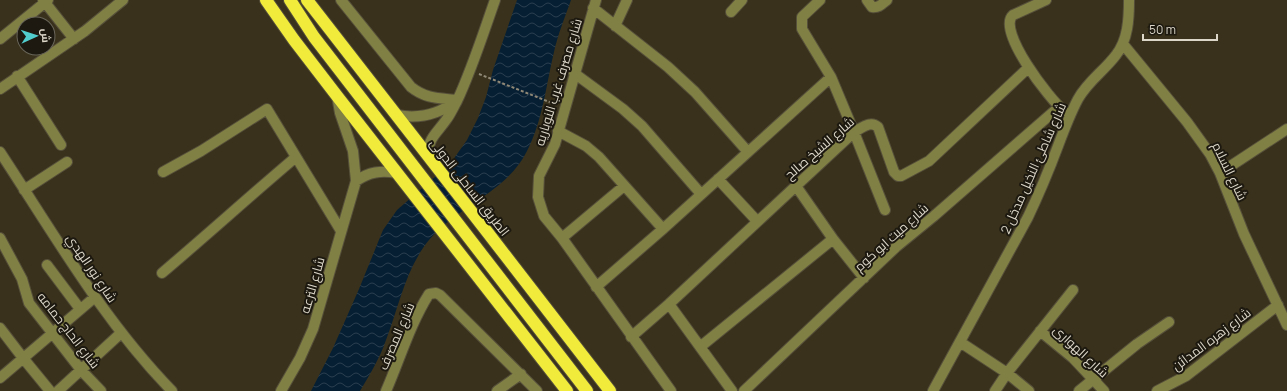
<svg xmlns="http://www.w3.org/2000/svg" width="1287" height="391" viewBox="0 0 1287 391" font-family="Manrope,Cairo,sans-serif">
<style>
.water{fill:url(#water-waves)}
.lines{fill:none;stroke-linecap:round;stroke-linejoin:round}
.minor-casing{stroke:#564f3a;stroke-width:12}
.highway-casing{stroke:#564f3a;stroke-width:14}
.path{stroke:#908977;stroke-width:2;stroke-dasharray:3 2;stroke-linecap:butt}
.minor{stroke:#818044;stroke-width:10}
.highway{stroke:#f1ec3c;stroke-width:12}
.labels{text-anchor:middle;dominant-baseline:central;stroke-width:4;stroke-linejoin:round;paint-order:stroke}
.street-label{font-size:13px;fill:#dbd6c8;stroke:#1d1910}
</style>
<defs>
<pattern id="water-waves" width="16" height="10" patternUnits="userSpaceOnUse"><rect width="16" height="10" fill="#061f33"/><path d="M0 5q4-4 8 0t8 0" fill="none" stroke="#2a3f4f"/></pattern>
</defs>
<rect width="100%" height="100%" fill="#39311b"/>
<path class="water" d="M517,0H571C565,17 558,34 554,52C546,85 543,120 527,151C507,192 458,206 429,240C406,268 399,306 386,340C380,358 370,374 360,391H311L333,348L359,289L383,230L397,210L450,164L467,140L478,118L486,97L493,70Z"/>
<g class="lines">
<g class="minor-casing">
<path id="minor" d="M43,0L74,39
M341,0L411,87C426,99 439,98 457,100
M596,0L555,144L539,176L538,197L544,216L562,238L671,391
M820,0L802,17V29L831,77L854,132L885,210
M867,0L872,7C879,8 882,4 887,0
M1046,0L1013,15C996,30 1050,100 1064,111
M593,8L668,67L695,92L748,152
M731,12L742,0
M615,26L627,0
M0,39L48,0
M1123,44L1187,122L1210,154L1220,173L1244,234L1287,325
M574,73L623,109L642,126L701,194
M17,76L61,145
M0,89L85,31L123,0
M397,115C419,119 438,115 456,101
M558,131L586,146L599,157L663,229
M0,152C54,234 103,320 172,391
M427,155C429,137 437,133 446,120C450,115 453,108 457,101C472,69 483,34 495,0
M163,172L201,151L267,109L341,231
M1220,173L1287,129
M718,179L757,221
M356,181C369,172 381,170 397,173
M796,186L833,239L864,278
M24,190L67,162
M0,238L22,279L29,303L81,370L101,391
M562,238L624,186
M47,265L80,309
M162,273C207,235 251,195 296,157
M596,287L663,229L831,77
M669,304L732,391
M0,328L23,358L50,391
M1040,331L1073,358L1104,391
M631,337L669,304L854,132C862,128 870,120 878,127L894,172L898,176H901L929,161L1028,68
M960,342L1007,373L1029,391
M700,347L833,239
M0,378L95,297
M58,391L121,333
M281,391L300,358L313,329L356,181L353,151L340,113L337,96
M386,391C400,359 410,324 429,294L436,293L440,295L537,391
M497,391L521,374
M744,391L896,247L934,216L1059,107
M933,391L1028,217C1039,194 1049,170 1058,146C1064,130 1070,114 1078,99C1088,81 1104,71 1116,55C1128,40 1129,19 1129,0
M995,391L1007,373L1073,290
M1079,391L1137,344L1169,322
M1157,391L1186,376L1278,305"/>
</g>
<g class="highway-casing">
<path id="highway" d="M266,0L294,40L337,96L567,391
M290,0L314,37L587,391
M307,0L488,233L610,391"/>
</g>
<path class="path" d="M479,74L557,105"/>
<use href="#minor" class="minor"/>
<use href="#highway" class="highway"/>
</g>
<g class="labels">
<g class="street-label">
<text transform="translate(558 82) rotate(-73)">شارع مصرف غرب النوباريه</text>
<text transform="translate(819 148) rotate(-41)">شارع الشيخ صالح</text>
<text transform="translate(1033 168) rotate(-66)">شارع شاطئ النخيل مدخل 2</text>
<text transform="translate(1230 171) rotate(64)">شارع السلام</text>
<text transform="translate(470 187) rotate(52)">الطريق الساحلى الدولى</text>
<text transform="translate(891 237) rotate(-42)">شارع ميت ابو كوم</text>
<text transform="translate(92 268) rotate(56)">شارع نور الهدي</text>
<text transform="translate(312 285) rotate(-74)">شارع الترعه</text>
<text transform="translate(69 330) rotate(52)">شارع الحاج حمامه</text>
<text transform="translate(396 336) rotate(-67)">شارع المصرف</text>
<text transform="translate(1211 339) rotate(-37)">شارع زهره المدائن</text>
<text transform="translate(1081 351) rotate(43)">شارع الهوارى</text>
</g>
</g>
<g transform="translate(36 36) rotate(87)"><circle r="19" fill="#1d1910" stroke="#69655a"/>
<path d="M0-3L7 15L0 10L-7 15Z" fill="#52cdce"/>
<text y="-6" font-size="11" font-weight="bold" text-anchor="middle" fill="#dbd6c8">ش</text>
</g>
<path d="M1143 34v6h74v-6" fill="none" stroke="#dbd6c8" stroke-width="2"/>
<text x="1149" y="34" font-size="12" fill="#dbd6c8" stroke="#1d1910" stroke-width="3" paint-order="stroke">50 m</text>
</svg>
